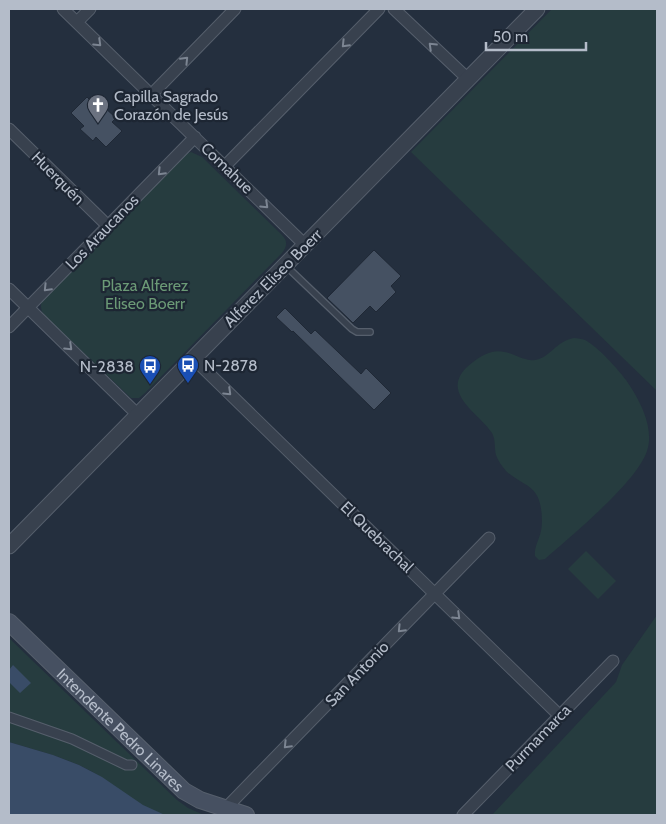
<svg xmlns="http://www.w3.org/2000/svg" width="666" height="824" viewBox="0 0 666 824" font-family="Cabin,sans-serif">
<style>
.green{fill:#263c3f}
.water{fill:#394c67}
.building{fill:#455162;stroke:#1f2835}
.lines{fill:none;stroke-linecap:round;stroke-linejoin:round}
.service-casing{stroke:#565f6c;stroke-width:8}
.pedestrian-casing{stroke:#565f6c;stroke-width:11}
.minor-casing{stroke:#565f6c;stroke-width:13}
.tertiary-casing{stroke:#565f6c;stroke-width:17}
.secondary-casing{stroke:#565f6c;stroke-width:18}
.service{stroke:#38414e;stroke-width:5.5}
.pedestrian{stroke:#38414e;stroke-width:9}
.minor{stroke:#38414e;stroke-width:11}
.tertiary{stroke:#38414e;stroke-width:15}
.secondary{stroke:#465061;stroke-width:16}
.oneway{stroke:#7c8592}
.labels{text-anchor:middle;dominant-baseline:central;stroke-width:4.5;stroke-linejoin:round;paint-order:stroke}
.poi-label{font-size:16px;fill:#b4bcc9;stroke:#1d2633;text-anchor:start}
.street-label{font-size:16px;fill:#b4bcc9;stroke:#1d2633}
.park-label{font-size:16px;fill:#6b9a76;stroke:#1d2633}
</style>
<rect width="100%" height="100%" fill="#242f3e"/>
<path class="green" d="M552,9H657V391L411,152Z
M191,152L202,157L282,235C288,241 287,247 282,253L145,393L139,398H131L45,316C41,311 40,307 42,300L181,157Z
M574,338C577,338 582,339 585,340C598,347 617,368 626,380C639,399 655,427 647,451C637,482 571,536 545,559L539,560L535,556C534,547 539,540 541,531C543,521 542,503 536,494C531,485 515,480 506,471C502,466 498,461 496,455C494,447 496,440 492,433C479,413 441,394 466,368C474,361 481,355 492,352C509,348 521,362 535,360C550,358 556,341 574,338Z
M586,551L616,581L598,599L568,569Z
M657,615V815H492L616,682L622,665Z
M9,638L177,800L188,808L204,815C192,815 178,817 166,815C144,812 110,781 89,770C64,757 36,750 9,742Z"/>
<path class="water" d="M13,665L31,683L20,693L9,682V670Z
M9,742L53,755L79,765L102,777L143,805L165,815H9Z"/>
<path class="building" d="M87,97L100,110L103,106L116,118L112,122L122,131L106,147L96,137L93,141L80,129L84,126L71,113Z
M374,250L401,276L391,286L396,292L376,312L370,306L353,323L327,298Z
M285,308L311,334L315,330L361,374L366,368L391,393L374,410L293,331L292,332L276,317Z"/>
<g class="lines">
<g class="service-casing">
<path id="service" d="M286,266L352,329L357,332H370"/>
</g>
<g class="pedestrian-casing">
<path id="pedestrian" d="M9,717L72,739L126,765H132"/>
</g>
<g class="minor-casing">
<path id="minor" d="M63,9L305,245
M394,9L468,79
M77,22L90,9
M151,95L235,9
M9,129L108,226
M225,166L379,9
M9,289L138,415
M9,327L195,137
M193,358L560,716
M225,809L489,538
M463,815L613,661"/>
</g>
<g class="tertiary-casing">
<path id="tertiary" d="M9,546L537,9"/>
</g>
<g class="secondary-casing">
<g id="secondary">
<path id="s1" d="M9,622L184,791L200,800L246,815"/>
</g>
</g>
<use href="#service" class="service"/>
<use href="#pedestrian" class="pedestrian"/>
<use href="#minor" class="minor"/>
<use href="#tertiary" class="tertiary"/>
<use href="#secondary" class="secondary"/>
</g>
<defs><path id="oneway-chevron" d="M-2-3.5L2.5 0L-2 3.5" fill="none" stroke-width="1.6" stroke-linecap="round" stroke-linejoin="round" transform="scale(1.25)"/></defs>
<g class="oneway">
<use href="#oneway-chevron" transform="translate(98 43) rotate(44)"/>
<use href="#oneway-chevron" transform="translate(345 44) rotate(134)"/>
<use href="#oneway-chevron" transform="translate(432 46) rotate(-136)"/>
<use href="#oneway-chevron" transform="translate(185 60) rotate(-46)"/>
<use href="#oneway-chevron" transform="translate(161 172) rotate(134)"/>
<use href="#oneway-chevron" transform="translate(265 205) rotate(44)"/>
<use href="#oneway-chevron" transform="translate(47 288) rotate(134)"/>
<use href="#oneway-chevron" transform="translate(69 347) rotate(44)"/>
<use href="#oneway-chevron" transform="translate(228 392) rotate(44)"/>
<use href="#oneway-chevron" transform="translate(457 616) rotate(44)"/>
<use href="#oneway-chevron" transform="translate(401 629) rotate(134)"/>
<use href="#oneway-chevron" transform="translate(287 745) rotate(134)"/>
</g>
<defs>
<g id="church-pin" transform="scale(1.125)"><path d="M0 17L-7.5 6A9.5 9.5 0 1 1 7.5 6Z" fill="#6b7280" stroke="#1d2633"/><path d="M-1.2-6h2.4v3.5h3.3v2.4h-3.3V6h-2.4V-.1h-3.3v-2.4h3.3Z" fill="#fff"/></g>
<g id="bus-pin" transform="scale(1.125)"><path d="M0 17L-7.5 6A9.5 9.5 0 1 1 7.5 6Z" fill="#1a4fb4" stroke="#1d2633"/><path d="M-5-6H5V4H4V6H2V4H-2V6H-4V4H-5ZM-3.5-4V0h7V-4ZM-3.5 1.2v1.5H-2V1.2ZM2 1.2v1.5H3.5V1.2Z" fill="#fff"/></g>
</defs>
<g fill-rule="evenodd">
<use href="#church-pin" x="98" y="105"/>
<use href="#bus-pin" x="188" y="365"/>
<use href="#bus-pin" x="150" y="366"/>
</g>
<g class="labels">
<g class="poi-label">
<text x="114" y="96">Capilla Sagrado<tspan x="114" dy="18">Corazón de Jesús</tspan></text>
<text x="204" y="365">N-2878</text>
<text x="134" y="366" text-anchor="end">N-2838</text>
</g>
<g class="street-label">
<text transform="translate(227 168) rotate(44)">Comahue</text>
<text transform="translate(58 178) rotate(45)">Huerquén</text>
<text transform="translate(102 232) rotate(-46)">Los Araucanos</text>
<text transform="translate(273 278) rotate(-45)">Alferez Eliseo Boerr</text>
<text transform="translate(377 537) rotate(44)">El Quebrachal</text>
<text transform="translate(357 674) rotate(-46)">San Antonio</text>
<text stroke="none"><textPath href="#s1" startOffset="155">Intendente Pedro Linares</textPath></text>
<text transform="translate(538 738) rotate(-46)">Purmamarca</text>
</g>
<g class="park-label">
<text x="145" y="285">Plaza Alferez<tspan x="145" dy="18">Eliseo Boerr</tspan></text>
</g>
</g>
<rect width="666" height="824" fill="none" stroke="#b4bcc9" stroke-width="20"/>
<path d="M486 42v8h100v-8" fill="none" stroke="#b4bcc9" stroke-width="2.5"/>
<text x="493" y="42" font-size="15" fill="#b4bcc9" stroke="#1d2633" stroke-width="4" paint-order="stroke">50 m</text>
</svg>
